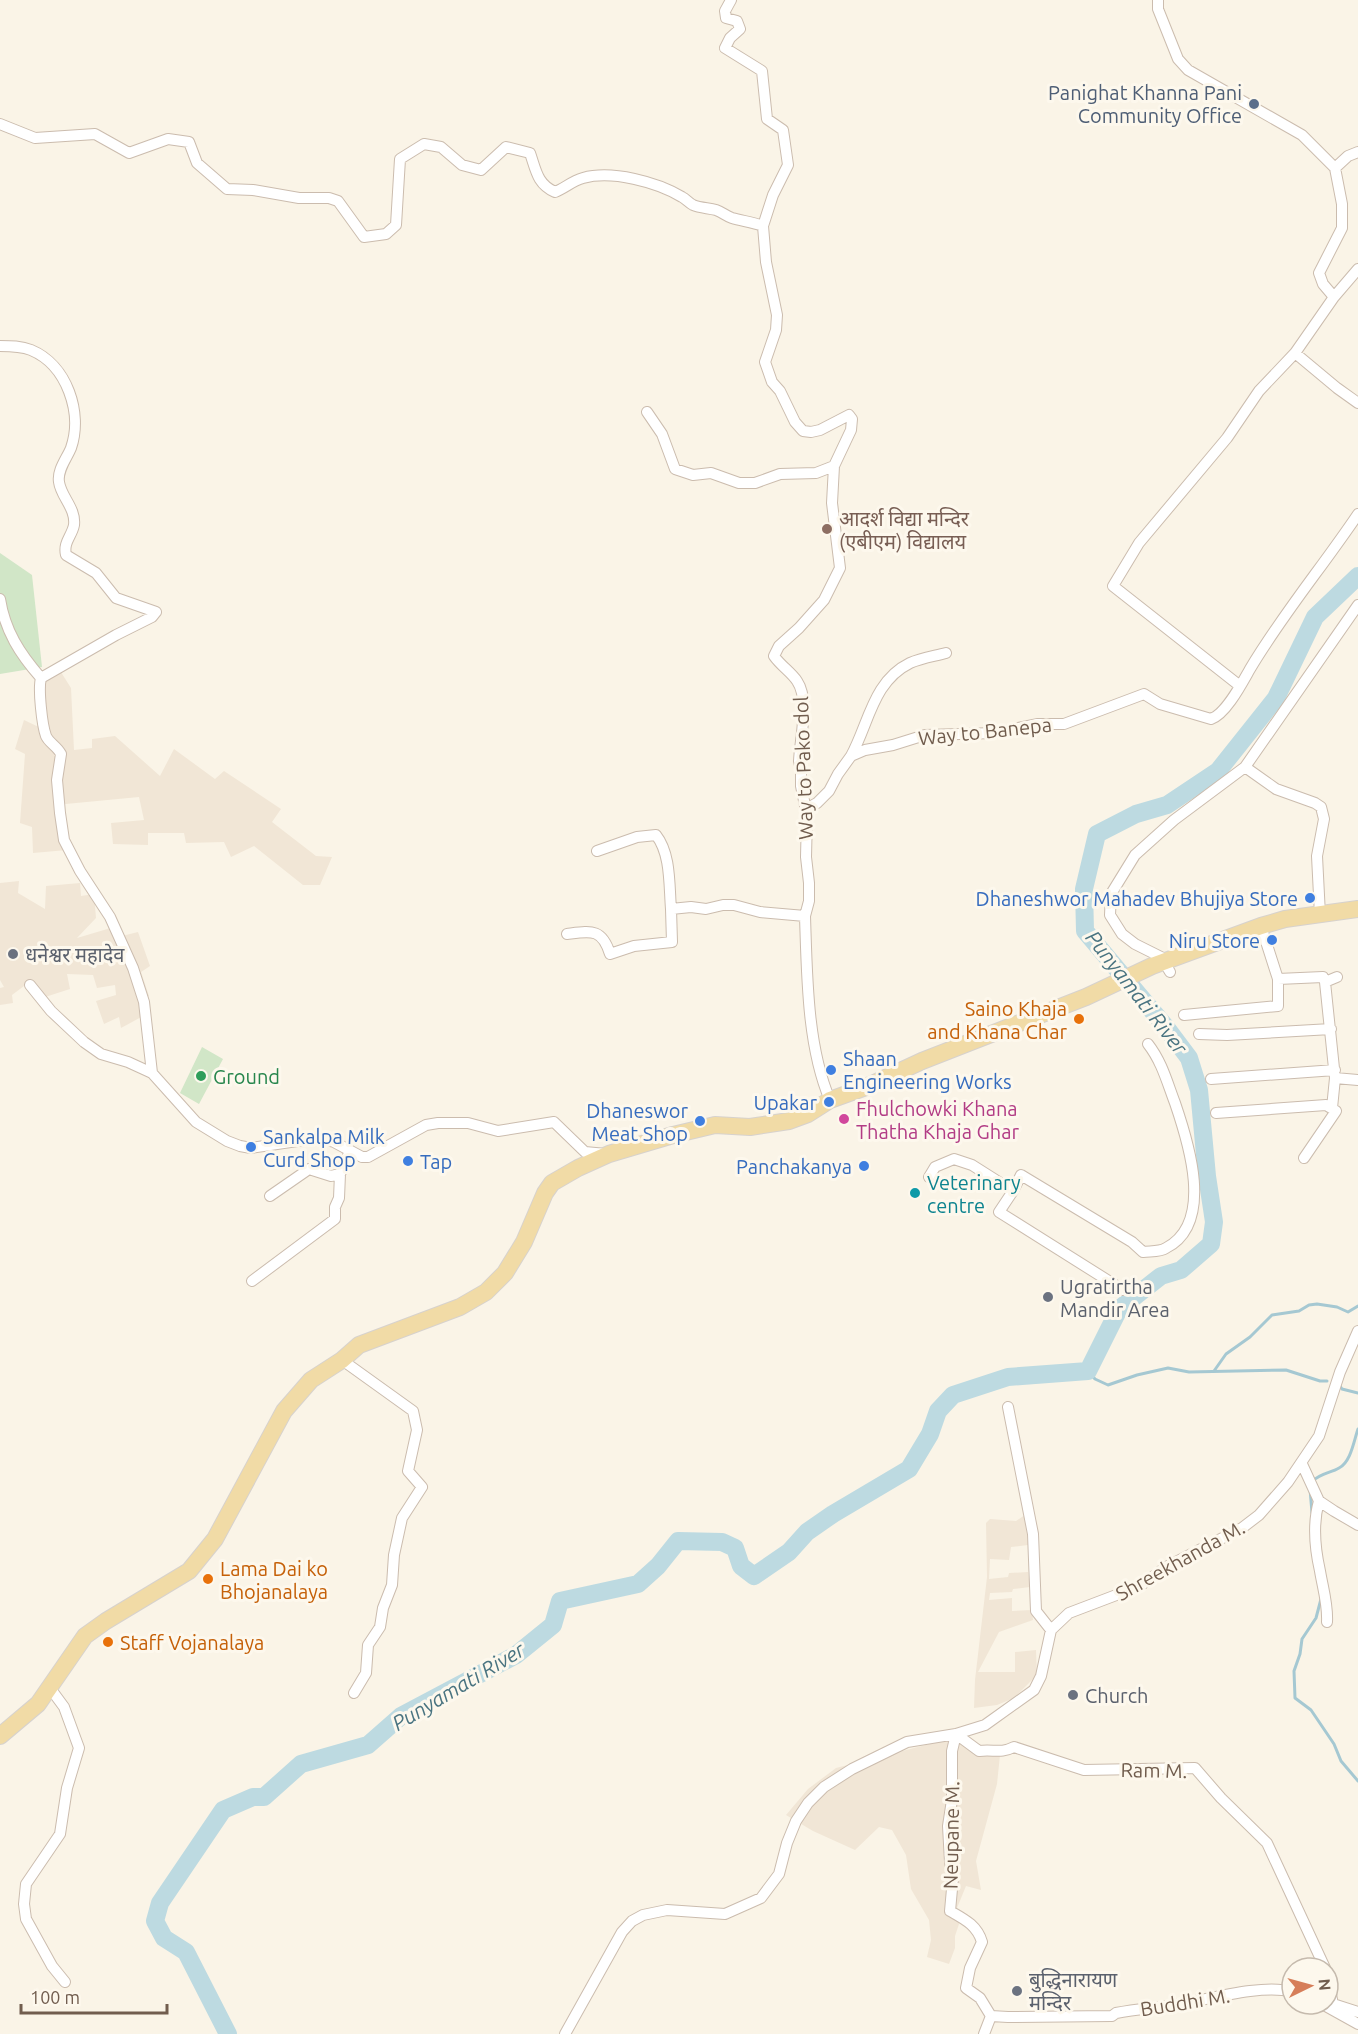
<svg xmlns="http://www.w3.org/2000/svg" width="1358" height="2034" viewBox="0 0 1358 2034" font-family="Ubuntu,'Noto Sans Devanagari',sans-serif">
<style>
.residential{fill:#f1e6d6}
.green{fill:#d1e6c7}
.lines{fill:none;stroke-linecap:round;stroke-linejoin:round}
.stream{stroke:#a5c8d2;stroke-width:3}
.river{stroke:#bddae1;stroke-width:18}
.minor-casing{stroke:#cbbcae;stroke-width:12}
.primary-casing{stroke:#d7d2cd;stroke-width:18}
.minor{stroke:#fff;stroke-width:10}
.primary{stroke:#f1dba6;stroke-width:16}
.service-dot{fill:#5c6f8a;stroke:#fdf8ed;stroke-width:2}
.education-dot{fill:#8d6e63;stroke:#fdf8ed;stroke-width:2}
.shop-dot{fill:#3f7fe0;stroke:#fdf8ed;stroke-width:2}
.worship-dot{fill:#6b7280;stroke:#fdf8ed;stroke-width:2}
.food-dot{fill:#e8710a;stroke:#fdf8ed;stroke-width:2}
.leisure-dot{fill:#2e9e5b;stroke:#fdf8ed;stroke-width:2}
.hotel-dot{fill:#d1479c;stroke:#fdf8ed;stroke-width:2}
.culture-dot{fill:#0f9aa8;stroke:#fdf8ed;stroke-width:2}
.labels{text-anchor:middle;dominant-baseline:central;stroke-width:6;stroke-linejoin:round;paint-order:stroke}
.service-label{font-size:20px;fill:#4e5e75;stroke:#fdf8ed;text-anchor:end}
.education-label{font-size:20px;fill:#785e54;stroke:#fdf8ed;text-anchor:start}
.street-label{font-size:20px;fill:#715d4e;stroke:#fdf8ed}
.shop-label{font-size:20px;fill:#366cbe;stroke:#fdf8ed;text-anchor:end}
.worship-label{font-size:20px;fill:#5b616d;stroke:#fdf8ed;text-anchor:start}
.food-label{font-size:20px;fill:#c56008;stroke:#fdf8ed;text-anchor:start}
.leisure-label{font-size:20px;fill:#27864d;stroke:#fdf8ed;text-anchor:start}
.hotel-label{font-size:20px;fill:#b23c85;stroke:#fdf8ed;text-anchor:start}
.culture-label{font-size:20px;fill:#0d838f;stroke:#fdf8ed;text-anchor:start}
.water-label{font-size:21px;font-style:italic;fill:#4a7481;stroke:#fdf8ed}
</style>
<rect width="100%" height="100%" fill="#faf4e7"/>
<path class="residential" d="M59,669L71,688L74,750L92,748V739L115,736L160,776L174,749L215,779L224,771L281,809L272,822L316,856L332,857L320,885H303L254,846L231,857L224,842L186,843L184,833H148V845L113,844L111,823L144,820L139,797L55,805L67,850L33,853L32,827L20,823L25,754L15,749L24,720L45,730L44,680Z
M19,881L18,893L45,909L46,886L80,883L81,896L94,894L96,918L77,938L114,927L118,937L138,932L150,966L141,972L149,996L139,999L145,1015L121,1028L119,1017L104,1024L96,1001L116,995L115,985L97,988L93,975L67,974L70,989L42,998L32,980L12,995L13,1003L0,1005V988L4,987L0,980V883Z
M1025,1515L1028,1545L1011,1547L1009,1560L990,1559L989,1579L1008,1577L1009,1573L1028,1572L1030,1587L1013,1589L1012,1592L990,1593L989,1600L1012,1598V1611L1032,1610L1033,1620L999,1632L978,1672H1015V1652L1036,1650L1037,1675L1014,1698L997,1705L974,1708L975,1680L987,1577L986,1523L990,1519L1016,1521Z
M949,1739L978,1752L1000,1755L997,1784L976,1861L981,1890L966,1886L957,1908L959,1924L955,1936V1948L949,1964L927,1957L931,1940L929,1920L911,1889L906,1855L892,1830L879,1827L855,1850L813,1831L786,1815L808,1789L836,1768Z"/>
<path class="green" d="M0,553L32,575L42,667L0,674Z
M202,1047L223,1059L199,1104L180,1093Z"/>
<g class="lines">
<path class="stream" d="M1088,1371L1095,1379L1108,1385L1137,1375L1168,1368L1189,1372L1286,1370L1320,1381H1327
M1214,1371L1226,1354L1250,1337L1272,1315L1299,1311L1309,1305L1317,1304L1337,1307L1348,1312L1358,1306
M1340,1386L1342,1389L1358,1393
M1313,1481C1320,1473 1331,1473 1339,1468C1351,1462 1354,1440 1358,1429
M1310,1489L1312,1513
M1321,1599L1316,1618L1302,1639L1300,1654L1294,1671L1295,1698L1311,1710L1334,1744L1341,1761L1358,1781"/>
<path class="river" d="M228,2034L186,1952L164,1938L155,1921L160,1903L223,1810L253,1797H264L301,1764L368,1745L401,1716L516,1655L553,1625L560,1601L638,1584L658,1566L678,1541L722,1542L735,1548L741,1566L754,1576L789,1552L807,1532L833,1514L909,1469L930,1434L938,1411L953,1395L1008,1377L1088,1371L1119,1309L1161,1276L1181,1270L1211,1244L1214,1222L1207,1176L1199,1090L1189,1058L1165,1026L1085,931L1084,889L1097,834L1136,814L1167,805L1218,771L1276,698L1315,617L1358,576"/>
<g class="minor-casing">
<path id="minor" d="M731,0L725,11L726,18L737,21L740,29L730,38L725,48L762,71L767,119L783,130L788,165L773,195L763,226L766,262L777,315L776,330L765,362L772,382L780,391L795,422L803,431L811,432L820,430L849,415L852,419L851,430L834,466L832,503L840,568L824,600L799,628L779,646L774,656C781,666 791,672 797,681C810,700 800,738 799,761L801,770V786L807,815L806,857L809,883V901L805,916C807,975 807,1046 830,1100
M1158,0V9L1178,59L1188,70L1302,135L1335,168L1342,204V228L1319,273L1323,284L1334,297
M0,124L35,138L95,134L129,153L168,139L189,142L197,163L227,189L253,190L299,198H329L338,201L364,237L386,234L396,225L400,159L424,144L441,147L462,165L481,170L506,147L530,153C536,170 537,184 555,192C565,188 572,181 583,178C612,170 657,182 682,197C686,199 689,203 693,205C700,208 709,208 716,210C722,212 726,216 732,218C742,221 753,222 763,226
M1335,168L1348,156L1358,152
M0,346C11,346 21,346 31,350C67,365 83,413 71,448C67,458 57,470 59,482C61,497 76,508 74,525C72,536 63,542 66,555L96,573L116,598L156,612L152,617L116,635L41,678
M1295,353L1337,388L1358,403
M647,412L662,434L675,469L693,475L711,473L739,483H755L780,474L816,473L834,466
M0,599C5,631 20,654 41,678
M41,678C38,689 42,725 46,736C49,743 57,746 61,754L57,780L60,813L64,840L80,871L110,917L133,968L144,1002L152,1073
M1240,686L1113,586L1139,543L1227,438L1259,391L1295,353L1334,297L1358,269
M851,756C869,723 873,681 910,663C921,658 935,656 946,653
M1245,767L1276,789L1315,803L1321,807L1324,819L1317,856L1320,915
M806,809L817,803L829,791L838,774L851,756L865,750L893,745L925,735L995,733L1037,724H1064L1144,694L1160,704L1211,719C1226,714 1242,683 1250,669C1282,615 1323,566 1358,514
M597,851L637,837L656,835C671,854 669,885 671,909L691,907L706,909L723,905H734L760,912L805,916
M1261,926L1278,979L1323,977L1325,982
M567,934C591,931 602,928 610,954L634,946L672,942L671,909
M1170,972L1161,957L1135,944L1122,934L1110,915L1111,894L1135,855L1174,820L1245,767L1358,605
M1337,977L1325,982L1335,1078L1358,1080
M30,985L51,1011L84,1042L101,1054L128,1062L152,1073L196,1122L227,1141L240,1146L251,1148L311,1139H323L334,1142L362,1157H368L426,1125L438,1123H468L498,1131L554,1122L585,1152L606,1154
M1184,1015L1278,1006V979
M1199,1034L1227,1035L1331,1029
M1211,1079L1335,1070
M1332,1108L1335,1078
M1216,1113L1326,1105L1336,1111L1304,1158
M929,1177L935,1167L954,1159L972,1165L1013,1191L1021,1175L1132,1242L1143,1252C1151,1251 1160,1252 1166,1248C1215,1223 1188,1141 1175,1103C1167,1082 1162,1062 1148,1044
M1013,1191L999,1212L1123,1290
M270,1196L309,1169L331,1176L340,1174L350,1151
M252,1281L335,1219V1207L339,1198L340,1174
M342,1360L413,1411L417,1430L408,1471L422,1487L402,1518L394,1555L392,1585L383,1608L380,1627L368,1645L366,1673L354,1693
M1008,1407L1033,1534L1036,1611L1051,1630
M1302,1464L1319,1501C1313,1522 1315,1549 1320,1571C1323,1589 1328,1604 1327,1622
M1319,1501L1334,1511L1358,1525
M50,1688L64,1707L79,1748L67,1788L60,1834L26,1884L24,1904L26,1919L52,1966L65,1982
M1328,1981L1333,2004L1358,2012
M1322,2004L1358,2024
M991,2016L980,1998L966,1988L970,1968L982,1942C977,1925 964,1919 950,1911L953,1878L950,1862L948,1826L952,1800V1751L956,1734L979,1751C994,1749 1000,1754 1014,1747L1084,1770L1195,1768L1221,1798L1267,1843L1325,1968
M565,2034L622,1932L632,1921L643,1915L667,1910L725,1914L761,1898L779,1874L787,1843L796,1821L808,1803L824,1787L852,1769L907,1742L956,1734L985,1725L1034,1690L1041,1676L1051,1630L1069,1613L1140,1586L1166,1567L1242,1528L1259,1515L1288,1482L1319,1436L1340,1372L1358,1331
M984,2034L991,2016L1008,2017L1112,2016L1116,2013C1136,2009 1156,2008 1176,2005C1206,2000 1264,1983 1292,1992"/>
</g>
<g class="primary-casing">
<path id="primary" d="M0,1736L38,1704L85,1636L106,1621L189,1571L215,1539L284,1411L311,1380L342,1360L359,1345L460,1307L486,1292L505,1273L524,1242L545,1193L552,1183L578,1168L609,1154L673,1135L715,1125L750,1127L789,1121L808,1114L830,1100L866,1087L922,1061L1086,997L1152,966L1261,926L1285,919L1358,909"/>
</g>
<use href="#minor" class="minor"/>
<use href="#primary" class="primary"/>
</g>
<circle class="service-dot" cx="1254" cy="104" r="6"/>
<circle class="education-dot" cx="827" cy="529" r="6"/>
<g class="shop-dot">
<circle cx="1310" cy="898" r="6"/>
<circle cx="1272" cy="940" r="6"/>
<circle cx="831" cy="1070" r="6"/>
<circle cx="829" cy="1102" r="6"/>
<circle cx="700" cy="1121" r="6"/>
<circle cx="251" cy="1147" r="6"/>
<circle cx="408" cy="1161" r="6"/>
<circle cx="864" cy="1166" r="6"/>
</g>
<g class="worship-dot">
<circle cx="13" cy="954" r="6"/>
<circle cx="1048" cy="1297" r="6"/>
<circle cx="1073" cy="1695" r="6"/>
<circle cx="1017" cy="1991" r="6"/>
</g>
<g class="food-dot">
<circle cx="1079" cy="1019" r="6"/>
<circle cx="208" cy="1579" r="6"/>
<circle cx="108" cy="1642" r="6"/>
</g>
<circle class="leisure-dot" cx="201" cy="1076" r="6"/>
<circle class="hotel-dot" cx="844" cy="1119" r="6"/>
<circle class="culture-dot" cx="915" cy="1193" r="6"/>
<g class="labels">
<g class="service-label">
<text x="1242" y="92">Panighat Khanna Pani<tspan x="1242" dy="23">Community Office</tspan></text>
</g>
<g class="education-label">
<text x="839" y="518">आदर्श विद्या मन्दिर<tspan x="839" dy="23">(एबीएम) विद्यालय</tspan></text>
</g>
<g class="street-label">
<text transform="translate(985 731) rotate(-6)">Way to Banepa</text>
<text transform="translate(803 768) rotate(-92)">Way to Pako dol</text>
<text transform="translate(1180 1560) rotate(-29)">Shreekhanda M.</text>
<text transform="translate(1154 1770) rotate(1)">Ram M.</text>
<text transform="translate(951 1835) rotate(-89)">Neupane M.</text>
<text transform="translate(1185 2002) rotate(-9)">Buddhi M.</text>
</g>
<g class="shop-label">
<text x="1298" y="898">Dhaneshwor Mahadev Bhujiya Store</text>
<text x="1260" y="940">Niru Store</text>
<text x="843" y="1058" text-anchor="start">Shaan<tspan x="843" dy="23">Engineering Works</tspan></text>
<text x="817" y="1102">Upakar</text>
<text x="688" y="1110">Dhaneswor<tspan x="688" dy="23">Meat Shop</tspan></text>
<text x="263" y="1136" text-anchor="start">Sankalpa Milk<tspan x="263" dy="23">Curd Shop</tspan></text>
<text x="420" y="1161" text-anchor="start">Tap</text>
<text x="852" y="1166">Panchakanya</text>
</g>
<g class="worship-label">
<text x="25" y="954">धनेश्वर महादेव</text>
<text x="1060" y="1286">Ugratirtha<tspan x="1060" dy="23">Mandir Area</tspan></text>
<text x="1085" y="1695">Church</text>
<text x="1029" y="1979">बुद्धिनारायण<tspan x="1029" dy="23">मन्दिर</tspan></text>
</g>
<g class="food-label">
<text x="1067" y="1008" text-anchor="end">Saino Khaja<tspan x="1067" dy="23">and Khana Char</tspan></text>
<text x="220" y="1568">Lama Dai ko<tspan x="220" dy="23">Bhojanalaya</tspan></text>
<text x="120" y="1642">Staff Vojanalaya</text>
</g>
<g class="leisure-label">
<text x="213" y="1076">Ground</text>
</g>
<g class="hotel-label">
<text x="856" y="1108">Fhulchowki Khana<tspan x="856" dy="23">Thatha Khaja Ghar</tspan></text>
</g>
<g class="culture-label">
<text x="927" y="1182">Veterinary<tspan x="927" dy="23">centre</tspan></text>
</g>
<g class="water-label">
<text transform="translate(1137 992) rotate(52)">Punyamati River</text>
<text transform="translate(458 1686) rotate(-31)">Punyamati River</text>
</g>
</g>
<g transform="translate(1310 1986) rotate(85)"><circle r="28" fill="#fdf8ed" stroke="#c5baad" stroke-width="1.5"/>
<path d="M0-4.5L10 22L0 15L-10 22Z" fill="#d67e59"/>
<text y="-9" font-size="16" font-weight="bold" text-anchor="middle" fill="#715d4e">N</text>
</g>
<path d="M21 2004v9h146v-9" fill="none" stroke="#715d4e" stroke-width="3"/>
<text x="30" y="2004" font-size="18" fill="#715d4e" stroke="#fdf8ed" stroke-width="4.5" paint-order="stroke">100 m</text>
</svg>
